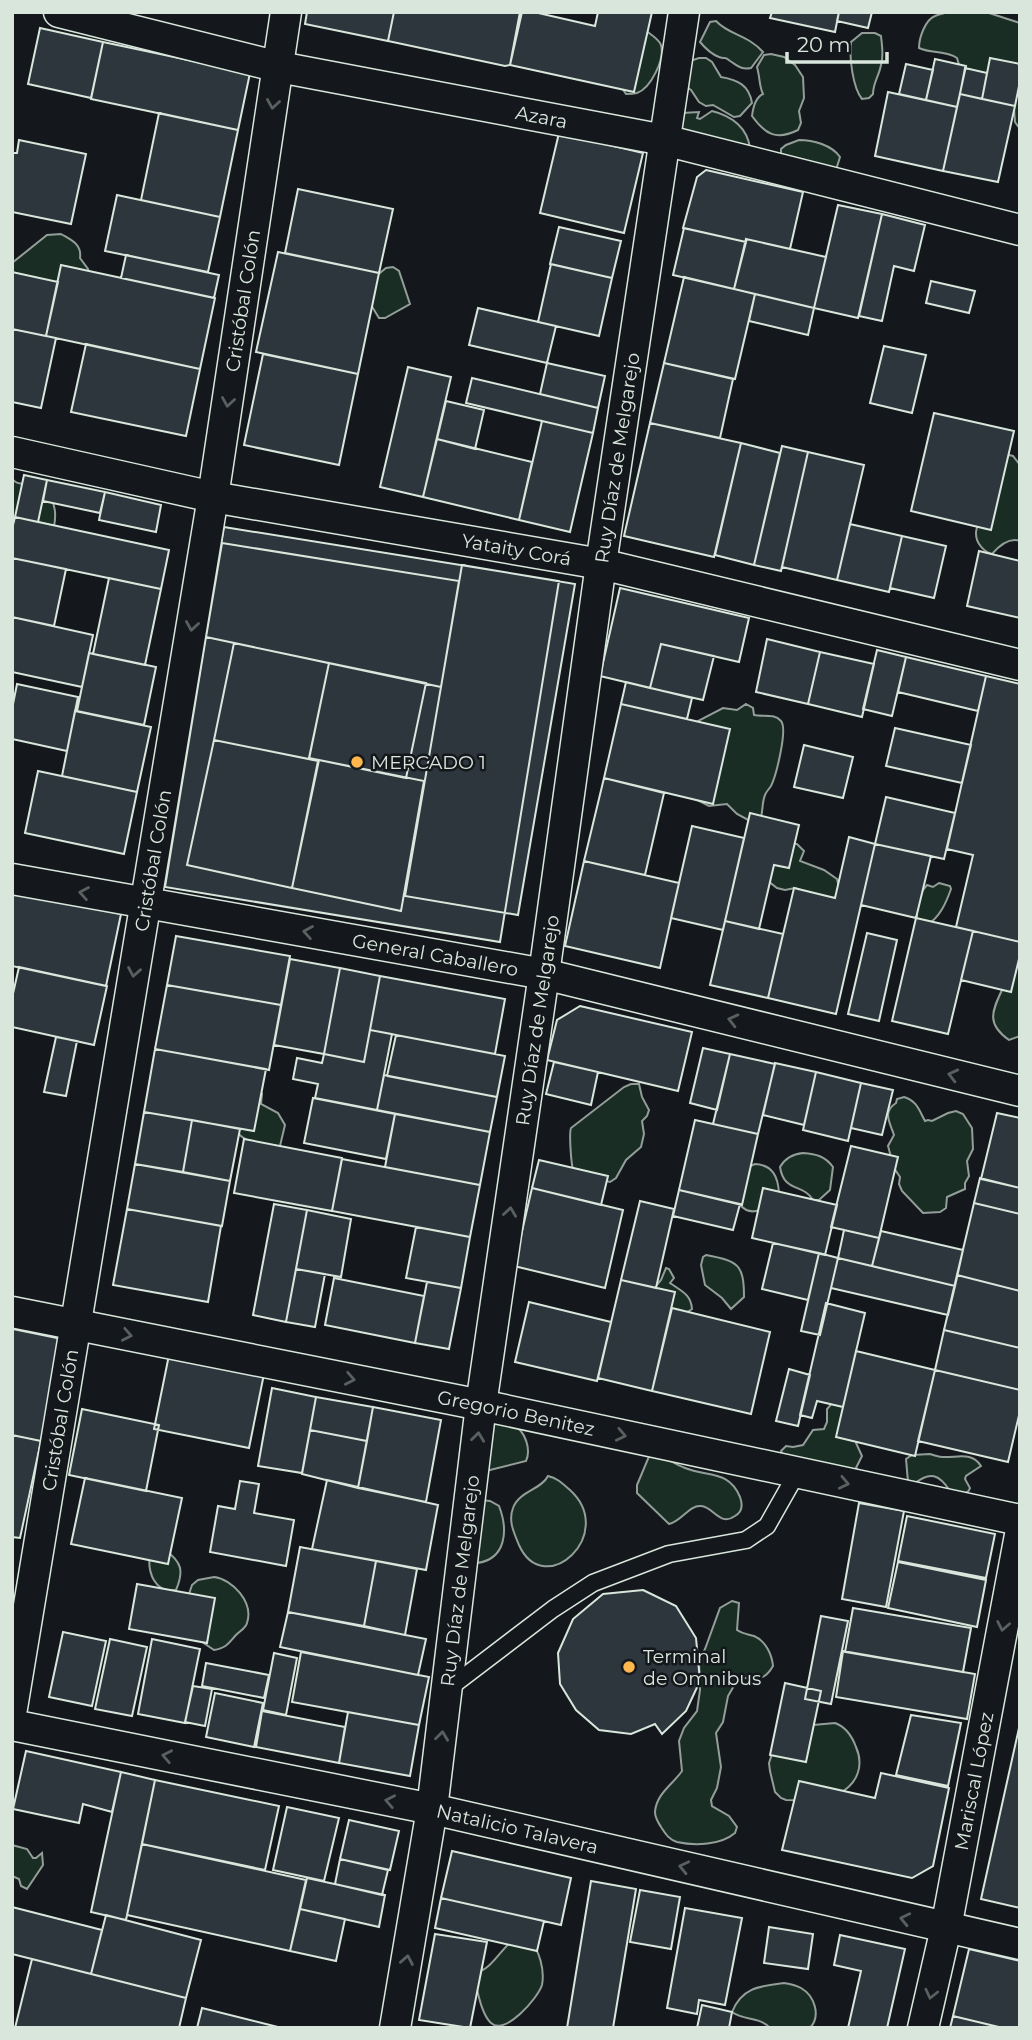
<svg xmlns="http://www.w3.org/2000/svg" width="1032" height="2040" viewBox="0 0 1032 2040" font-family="Montserrat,sans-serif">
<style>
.green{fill:#1a2d24;stroke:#939e99;stroke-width:2}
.building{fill:#2c363c;stroke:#d8e6dc;stroke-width:2}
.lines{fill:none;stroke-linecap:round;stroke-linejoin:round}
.service-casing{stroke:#d8e6dc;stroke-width:19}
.minor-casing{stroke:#d8e6dc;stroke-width:33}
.service{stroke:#14181c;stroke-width:16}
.minor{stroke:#14181c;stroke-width:30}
.oneway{stroke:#59605f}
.poi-dot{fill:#ffb74d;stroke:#14181c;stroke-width:2.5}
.labels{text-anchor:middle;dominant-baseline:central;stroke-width:5;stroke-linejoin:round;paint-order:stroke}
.street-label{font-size:19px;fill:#d8e6dc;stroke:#14181c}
.poi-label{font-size:19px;fill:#d8e6dc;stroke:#14181c;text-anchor:start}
</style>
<rect width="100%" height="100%" fill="#14181c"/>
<path class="green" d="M947,12H986L1020,23V129L1015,122L1014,108L988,80L959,65L957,58C945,50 932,54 919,48C919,38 925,20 935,16C939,14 943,14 947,12Z
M716,21C729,35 748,35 763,52L751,68C741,70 738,66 730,61C723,55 727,60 719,57C711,54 705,48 700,42L710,22Z
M645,30C650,34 659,39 661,45C665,59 651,88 637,93C633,94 631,94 626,94L622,88Z
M862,33H875L881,36C882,46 884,55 881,65C879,76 873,83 873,94L869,98L862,99C853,88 849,58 851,42Z
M771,54L784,57L795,65L803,77L804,98L799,111L801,123L798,130C776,141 765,134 752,116C753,108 756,97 763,94C759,86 760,77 757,67L764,55Z
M699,58H706L712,62L721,77C738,80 749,85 752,103L740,116L734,117L713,105L706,106L699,102L691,90L682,84L684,63Z
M712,111C732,116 748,128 750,149L680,136L682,113L699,112L697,118L700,119Z
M799,140C813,140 832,145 840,157L836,170L781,156V149L786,145Z
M61,234C71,240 82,244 80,258L88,269L90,276L12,342V263L47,235Z
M393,267L399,271L410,304L385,318H379L371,305L369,282L386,268Z
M1009,455L1013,456L1020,465V541C1009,537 999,546 992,554C984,552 976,543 976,534C975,523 998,473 1003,460Z
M12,479C18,485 20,483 28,484C51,485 58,507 54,526L22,518H12Z
M746,704L753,708L754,715C763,717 774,713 781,721C788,729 776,776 771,786C769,789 766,792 765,795C762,802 763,810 761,817L752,822L737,814L727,804L709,806L691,797L694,723L723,708L737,710Z
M793,844H797L804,851L800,861L824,870L837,879L841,896L835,901L795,888L785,890L777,888L768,881L762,867Z
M939,883L950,886L951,889C946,903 940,917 927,925L917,920C916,907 917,896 927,885L933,887Z
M1020,961V1036L1009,1040C986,1024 992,1011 1002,990C1008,975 1005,971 1020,961Z
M631,1084H639L642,1097L649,1110L647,1116L642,1121L644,1134L641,1147L626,1160L616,1178L610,1182L591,1177L573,1169C571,1163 569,1133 571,1128L624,1087Z
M259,1088L262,1094L261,1104L278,1113L285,1125L279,1150C263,1145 242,1143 234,1128Z
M904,1097C917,1101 919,1110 925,1121L928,1120L932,1121L948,1113L956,1111L963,1114L972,1128L973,1149L967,1161L969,1176L965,1183V1189L947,1197L946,1208L940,1212L923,1213L902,1191L899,1184L900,1177L894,1168L888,1146L894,1135C890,1123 882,1112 896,1103L897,1099Z
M803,1153C816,1154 825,1156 833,1167L830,1190L819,1200H813C803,1183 784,1193 780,1167C785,1158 793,1154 803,1153Z
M755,1164C773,1165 778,1177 779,1193C768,1205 754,1221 739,1204L748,1167Z
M706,1255C738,1261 744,1264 744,1297L731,1309L722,1298L705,1285L701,1265L703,1257Z
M666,1268L669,1269L674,1278L670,1283C681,1291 691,1294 692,1309C677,1321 660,1307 646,1298L661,1280Z
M839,1395L858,1437L856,1443L862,1456L856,1468L863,1477L784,1458L781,1451L786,1446L793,1447L803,1445L813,1430L824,1429L827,1422V1409Z
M484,1421C493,1422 506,1421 513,1425C526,1431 531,1450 526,1461L486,1471Z
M650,1454C663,1454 673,1464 685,1468C708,1477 729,1470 740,1497C743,1505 742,1512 735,1516C720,1527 714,1507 701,1506C689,1505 682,1521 669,1524L637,1493V1485Z
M930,1454C934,1455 938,1457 942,1457C957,1458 972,1451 981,1466L966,1476L965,1479L970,1488C967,1497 957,1492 950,1491C939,1474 930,1471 914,1484L908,1482L906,1459L912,1455Z
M548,1476C557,1478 562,1483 570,1490C618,1534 544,1601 519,1545C514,1533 508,1521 513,1508C519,1491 541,1490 548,1476Z
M481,1500L490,1501L499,1506C508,1529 507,1559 477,1563Z
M165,1550C182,1562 184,1571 176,1590C155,1594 147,1572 150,1554Z
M214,1577C232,1579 254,1602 247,1623C246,1628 240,1631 236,1635C228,1644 226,1648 214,1650L189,1633L180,1621L192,1585L198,1580Z
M732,1601L739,1603L737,1630C743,1634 747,1634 754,1636C766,1641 772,1655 773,1666C762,1685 755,1675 738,1679L728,1696L723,1722L716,1733L721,1767L717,1788L711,1800L712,1806L729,1816L737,1827L735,1833C721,1845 695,1846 677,1842C669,1840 665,1833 661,1827C658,1822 655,1818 655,1812C656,1794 673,1784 682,1771L679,1741L684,1728L697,1711L700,1690L699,1661L705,1649L720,1608Z
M835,1723C846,1727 852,1736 856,1747C864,1765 858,1783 840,1793C835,1795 830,1799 825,1800C815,1801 797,1800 786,1800L781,1798L775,1792L770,1771L769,1763L776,1742L813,1725Z
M12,1845L27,1849L33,1858H36L42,1853L43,1865L27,1889L21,1886L19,1879L12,1876Z
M514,1939H530C539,1951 545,1969 542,1985C538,1998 505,2036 491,2023C481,2014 478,1991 474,1978L478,1972C492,1968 501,1949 514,1939Z
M784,1983C790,1984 796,1985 801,1988C815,1996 821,2016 810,2028H770C759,2016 744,2021 732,2012C742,1987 761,1986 784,1983Z"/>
<path class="building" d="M307,12H394L388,41L305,24Z
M394,12H520L510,65L505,66L388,41Z
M522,12H534L595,26L598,12H652L634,92L510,65Z
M772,12H839L835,32L770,18Z
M839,12H872L868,28L837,21Z
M40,28L103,42L91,98L28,84Z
M103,42L250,73L238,130L91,99Z
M990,58L1020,64V81L1015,106L982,99Z
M935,59L966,66L957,107L926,100Z
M906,64L933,70L926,100L899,94Z
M965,68L987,73L982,99L960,94Z
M888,92L957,107L943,171L875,156Z
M960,94L1015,106L998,182L943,171Z
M159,113L238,130L220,217L141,200Z
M559,133L643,153L624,233L540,213Z
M19,140L86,154L71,224L12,212V153H17Z
M706,170L803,192L790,249L746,239V242L683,228L697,177Z
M298,189L393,209L379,273L285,253Z
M117,195L220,217L208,272L105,251Z
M838,205L882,214L858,318L814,308Z
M882,214L925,225L914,271L894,266L882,321L859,316Z
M559,227L621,241L612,278L550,264Z
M684,228L746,242L734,289L673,275Z
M746,239L826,257L814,308L734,289Z
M278,252L379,273L358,374L256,352Z
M126,255L219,275L214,298L121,278Z
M551,264L612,278L599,336L538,322Z
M61,265L215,298L200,369L46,336Z
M12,272L58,282L46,336L12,329Z
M684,277L755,294L735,379L664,363Z
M931,281L975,291L969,313L926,303Z
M755,294L814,308L808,335L749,321Z
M478,308L556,326L547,363L469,345Z
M12,329L56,338L41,408L12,402Z
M86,344L200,369L186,436L71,412Z
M884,346L926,355L912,413L870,403Z
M263,354L358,374L339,465L244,445Z
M547,363L605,376L598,408L540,394Z
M664,363L733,379L720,438L650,423Z
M408,367L451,377L423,497L380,487Z
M472,378L598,408L593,433L466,403Z
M446,401L484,410L475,449L437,439Z
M934,413L1014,431L991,530L911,511Z
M542,421L593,433L570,532L519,520Z
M650,423L741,443L714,557L624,536Z
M437,439L532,462L519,520L423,497Z
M741,443L780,453L754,565L715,555Z
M782,446L808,452L781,571L754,565Z
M808,452L864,465L837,580L782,567Z
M24,475L47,480L38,522L15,517Z
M47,480L105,492L100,513L43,501Z
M105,492L161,505L156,532L99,520Z
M15,517L169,550L161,589L12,558V529Z
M850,524L902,536L889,592L837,580Z
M224,527L559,581L500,942L165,887Z
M902,536L946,546L934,598L890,588Z
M222,543L459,581L441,687L206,637Z
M979,551L1020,561V618L967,606Z
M12,558L66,569L54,626L12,617Z
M462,565L575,584L518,915L405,896Z
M109,578L161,589L145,665L93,654Z
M620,588L749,618L739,662L661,644L650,688L600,676Z
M12,617L93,635L82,687L12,672Z
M767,639L820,652L808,704L756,692Z
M234,643L329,663L309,759L214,740Z
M661,644L714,656L703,700L650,688Z
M877,650L906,657L892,716L863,709Z
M820,652L874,664L862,717L808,704Z
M89,653L156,667L144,725L77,711Z
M906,657L986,676L978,711L898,692Z
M329,663L426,683L406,778L309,758Z
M986,676L1020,684V942L956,927L973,855L947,849Z
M626,682L692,698L687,719L621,704Z
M17,684L78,697L67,751L12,739V709Z
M621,704L730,729L713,804L604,778Z
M75,711L151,727L137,792L62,776Z
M895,728L971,745L962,783L886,766Z
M214,740L318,761L292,888L187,865Z
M804,745L853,757L843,798L794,787Z
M319,760L424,781L401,911L292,888Z
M38,771L137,792L124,854L25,833Z
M604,778L664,793L645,875L584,861Z
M886,797L955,813L944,859L875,844Z
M750,813L799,825L789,868L774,865L759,929L725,921Z
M692,826L744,838L723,930L671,918Z
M849,837L875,844L836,1014L768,998L794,888L835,898Z
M875,844L931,856L916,918L861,905Z
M584,861L679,883L660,968L565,946Z
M12,891L121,914L106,986L12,966Z
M916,918L973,931L948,1034L892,1021Z
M725,921L783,934L768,998L710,985Z
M973,931L1020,942V955L1011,992L961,980Z
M867,933L897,940L879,1021L848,1014Z
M176,936L290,956L281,1005L167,985Z
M290,959L340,968L324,1054L274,1045Z
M19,967L107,986L94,1045L12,1027V998Z
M340,968L380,976L364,1062L324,1054Z
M380,976L505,999L495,1054L370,1030Z
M167,985L281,1005L269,1070L155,1049Z
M580,1006L692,1032L678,1091L547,1060L557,1020Z
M370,1030L392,1034L377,1110L315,1098L318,1084L293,1079L297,1058L322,1063L324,1054L364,1062Z
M396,1035L505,1056L497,1097L387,1076Z
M56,1037L77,1041L66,1096L44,1092Z
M703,1048L730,1054L717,1110L690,1103Z
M155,1049L266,1069L254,1131L144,1112Z
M730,1054L775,1064L758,1134L713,1124Z
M554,1062L598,1072L591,1105L546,1094Z
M775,1063L816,1072L804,1125L763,1115Z
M816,1072L861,1083L848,1141L803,1130Z
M384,1075L497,1097L490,1132L377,1110Z
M861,1083L893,1090L882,1135L851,1128Z
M313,1098L395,1114L386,1159L304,1143Z
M144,1112L192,1120L183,1172L135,1164Z
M997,1113L1020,1118V1188L981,1179Z
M395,1114L490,1132L480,1185L385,1167Z
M192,1120L240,1129L230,1181L183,1172Z
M695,1120L758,1134L742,1205L679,1190Z
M244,1139L342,1158L332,1211L234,1193Z
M851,1146L898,1157L879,1238L831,1227Z
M342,1159L480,1185L470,1237L332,1211Z
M539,1160L608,1176L601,1205L532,1188Z
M135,1164L230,1181L222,1226L127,1209Z
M980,1178L1020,1188V1214L974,1203Z
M532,1188L623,1210L605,1288L514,1266Z
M763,1188L837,1205L825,1255L752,1238Z
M679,1190L740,1204L733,1230L673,1216Z
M640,1201L674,1209L656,1288L621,1280Z
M974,1203L1020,1214V1291L957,1275Z
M274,1204L307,1210L286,1322L253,1315Z
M127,1209L221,1226L208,1302L113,1285Z
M307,1210L351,1219L341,1277L296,1269Z
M416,1227L470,1237L461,1288L406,1278Z
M844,1230L879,1238L872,1266L838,1258Z
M881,1231L963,1250L955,1286L872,1266Z
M773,1243L819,1253L808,1300L762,1289Z
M819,1253L838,1258L820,1335L801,1331Z
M838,1258L955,1286L948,1315L831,1288Z
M296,1269L325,1274L315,1327L286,1322Z
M957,1275L1020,1291V1348L944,1330Z
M334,1278L424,1296L415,1343L325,1325Z
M621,1280L675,1292L652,1391L598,1378Z
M427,1282L461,1288L449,1349L415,1343Z
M529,1302L611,1322L597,1381L515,1362Z
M826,1303L865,1313L843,1407L817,1401L812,1418L800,1415Z
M672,1308L770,1332L751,1414L652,1391Z
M13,1329L62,1339L41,1441L12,1435Z
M944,1330L1020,1348V1390L935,1370Z
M856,1351L935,1370L915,1456L836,1437Z
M169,1355L264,1374L249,1448L154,1429Z
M789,1369L810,1375L798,1426L776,1421Z
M935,1370L1020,1390V1411L1008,1462L918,1441Z
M272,1388L316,1397L302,1473L258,1466Z
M316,1397L373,1407L367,1441L310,1430Z
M373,1407L441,1420L426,1502L358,1488Z
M82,1409L159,1425L146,1491L69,1475Z
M310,1430L367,1441L358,1488L302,1474Z
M12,1435L41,1441L20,1538L12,1537Z
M85,1478L182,1498L168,1564L71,1544Z
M327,1480L438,1505L426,1570L312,1549Z
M240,1481L259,1484L254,1513L294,1520L286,1566L210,1552L218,1506L235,1509Z
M859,1503L904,1511L886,1607L842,1599Z
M907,1516L995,1534L986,1578L898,1561Z
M300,1547L376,1561L364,1626L288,1612Z
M376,1561L417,1569L405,1635L364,1626Z
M898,1562L986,1580L977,1627L888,1608Z
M137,1584L215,1598L207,1643L129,1629Z
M643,1590L676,1606L696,1638L700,1681L686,1711L662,1734L655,1724L631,1734L599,1730L576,1710L560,1684L558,1653L573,1619L603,1594Z
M853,1608L971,1628L963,1672L845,1652Z
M288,1612L426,1639L418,1675L280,1647Z
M821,1616L848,1621L831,1704L805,1699Z
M63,1632L106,1641L92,1706L49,1697Z
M110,1639L147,1647L132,1716L95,1709Z
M152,1639L200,1649L185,1723L138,1714Z
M843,1651L975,1674L967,1719L836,1697Z
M301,1652L429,1677L419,1725L292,1702Z
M274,1653L297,1658L286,1715L263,1710Z
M206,1663L269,1675L264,1698L202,1686Z
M785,1683L821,1691L806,1762L770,1755Z
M193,1686L212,1689L205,1726L185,1722Z
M215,1693L263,1703L254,1747L206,1737Z
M262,1711L345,1727L339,1763L256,1747Z
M348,1712L419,1725L410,1776L339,1763Z
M911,1715L961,1723L948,1786L896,1775Z
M1019,1728H1020V1908L981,1899Z
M26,1751L121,1772L112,1812L83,1804L79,1823L13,1809Z
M121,1772L155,1780L126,1920L91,1912Z
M881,1773L949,1788L933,1866L912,1878L782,1850L799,1781L875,1798Z
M155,1780L279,1806L265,1870L142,1844Z
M287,1807L339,1818L324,1881L273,1870Z
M349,1820L399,1831L390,1870L340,1859Z
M142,1844L306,1880L290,1951L127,1915Z
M452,1851L571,1878L561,1925L441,1898Z
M340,1859L388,1870L382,1895L335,1884Z
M307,1878L385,1895L379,1927L300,1909Z
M591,1881L636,1889L613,2028H567Z
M640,1890L680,1897L671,1949L630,1942Z
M441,1898L544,1921L537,1951L435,1928Z
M12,1907L102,1930L91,1974L12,1954Z
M685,1908L742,1918L725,2005L699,2000L697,2014L667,2008Z
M300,1909L345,1919L336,1961L290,1951Z
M106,1915L201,1940L186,1998L91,1974Z
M769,1927L813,1934L808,1969L764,1963Z
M435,1934L487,1942L470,2028L419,2020Z
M840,1935L905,1949L887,2028H848L861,1971L834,1965Z
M969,1949L1020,1961V2028H1003L953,2016Z
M32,1959L186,1998L179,2028H15Z
M702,2005L732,2012L729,2028H697Z
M202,2008L282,2028H197Z
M953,2016L1003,2028H950Z"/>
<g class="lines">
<g class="service-casing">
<path id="service" d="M448,1689L553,1609L593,1583L669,1554L746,1540L767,1526L797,1473"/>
</g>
<g class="minor-casing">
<g id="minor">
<path id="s1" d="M59,12L279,67L664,140L1020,230"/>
<path id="s2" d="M12,452L213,497L601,564L1020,665"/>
<path id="s3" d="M12,879L544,974L1020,1091"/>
<path id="s4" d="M12,1312L481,1405L1020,1520"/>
<path id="s5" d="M12,1708L213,497L286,12"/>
<path id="s6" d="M12,1725L432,1809L1020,1944"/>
<path id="s7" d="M395,2028L432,1809L481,1405L544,974L601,564L684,12"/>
<path id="s8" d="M923,2028L946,1928L1020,1535"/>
</g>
</g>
<use href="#service" class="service"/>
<use href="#minor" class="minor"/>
</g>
<defs><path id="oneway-chevron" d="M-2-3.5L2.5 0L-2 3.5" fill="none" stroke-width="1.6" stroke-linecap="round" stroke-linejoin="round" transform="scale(1.75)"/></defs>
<g class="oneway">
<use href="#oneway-chevron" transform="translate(273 104) rotate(99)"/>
<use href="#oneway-chevron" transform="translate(228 402) rotate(99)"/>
<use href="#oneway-chevron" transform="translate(192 626) rotate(99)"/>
<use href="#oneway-chevron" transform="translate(84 893) rotate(-170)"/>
<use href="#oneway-chevron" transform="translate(308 932) rotate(-170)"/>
<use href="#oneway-chevron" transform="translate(134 972) rotate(100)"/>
<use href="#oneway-chevron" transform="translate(733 1020) rotate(-166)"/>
<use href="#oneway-chevron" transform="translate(953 1075) rotate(-166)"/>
<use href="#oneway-chevron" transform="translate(510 1212) rotate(-82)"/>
<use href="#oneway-chevron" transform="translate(127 1335) rotate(11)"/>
<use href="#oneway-chevron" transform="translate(350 1379) rotate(11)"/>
<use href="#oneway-chevron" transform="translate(621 1435) rotate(12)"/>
<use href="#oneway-chevron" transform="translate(478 1437) rotate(-83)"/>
<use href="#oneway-chevron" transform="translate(844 1483) rotate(12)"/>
<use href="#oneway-chevron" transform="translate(1003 1626) rotate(101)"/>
<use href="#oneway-chevron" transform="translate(442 1736) rotate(-83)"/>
<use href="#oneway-chevron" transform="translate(167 1756) rotate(-169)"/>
<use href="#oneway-chevron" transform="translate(390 1801) rotate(-169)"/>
<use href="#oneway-chevron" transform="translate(684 1867) rotate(-167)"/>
<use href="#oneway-chevron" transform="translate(905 1919) rotate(-167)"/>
<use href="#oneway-chevron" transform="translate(407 1960) rotate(-80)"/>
<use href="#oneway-chevron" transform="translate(931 1994) rotate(103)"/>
</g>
<g class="poi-dot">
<circle cx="357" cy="762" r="7"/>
<circle cx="629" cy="1667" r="7"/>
</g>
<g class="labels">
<g class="street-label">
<text stroke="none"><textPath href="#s1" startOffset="494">Azara</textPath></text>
<text stroke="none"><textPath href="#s5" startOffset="1426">Cristóbal Colón</textPath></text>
<text stroke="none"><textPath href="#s7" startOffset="1586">Ruy Díaz de Melgarejo</textPath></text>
<text stroke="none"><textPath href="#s2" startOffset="514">Yataity Corá</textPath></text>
<text stroke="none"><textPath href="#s5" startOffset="859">Cristóbal Colón</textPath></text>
<text stroke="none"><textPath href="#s3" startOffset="430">General Caballero</textPath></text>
<text stroke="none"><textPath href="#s7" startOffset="1018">Ruy Díaz de Melgarejo</textPath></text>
<text stroke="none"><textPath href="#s4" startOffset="514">Gregorio Benitez</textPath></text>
<text stroke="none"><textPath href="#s5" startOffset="292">Cristóbal Colón</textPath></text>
<text stroke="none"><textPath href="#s7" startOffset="452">Ruy Díaz de Melgarejo</textPath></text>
<text stroke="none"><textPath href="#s8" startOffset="252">Mariscal López</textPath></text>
<text stroke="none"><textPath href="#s6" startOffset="516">Natalicio Talavera</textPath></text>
</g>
<g class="poi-label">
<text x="371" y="762">MERCADO 1</text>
<text x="643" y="1656">Terminal<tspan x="643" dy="22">de Omnibus</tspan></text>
</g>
</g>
<rect width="1032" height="2040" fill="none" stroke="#d8e6dc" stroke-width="28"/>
<path d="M787 52v10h100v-10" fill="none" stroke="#d8e6dc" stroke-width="3.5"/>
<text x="797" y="52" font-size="21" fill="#d8e6dc" stroke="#14181c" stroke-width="5" paint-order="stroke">20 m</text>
</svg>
